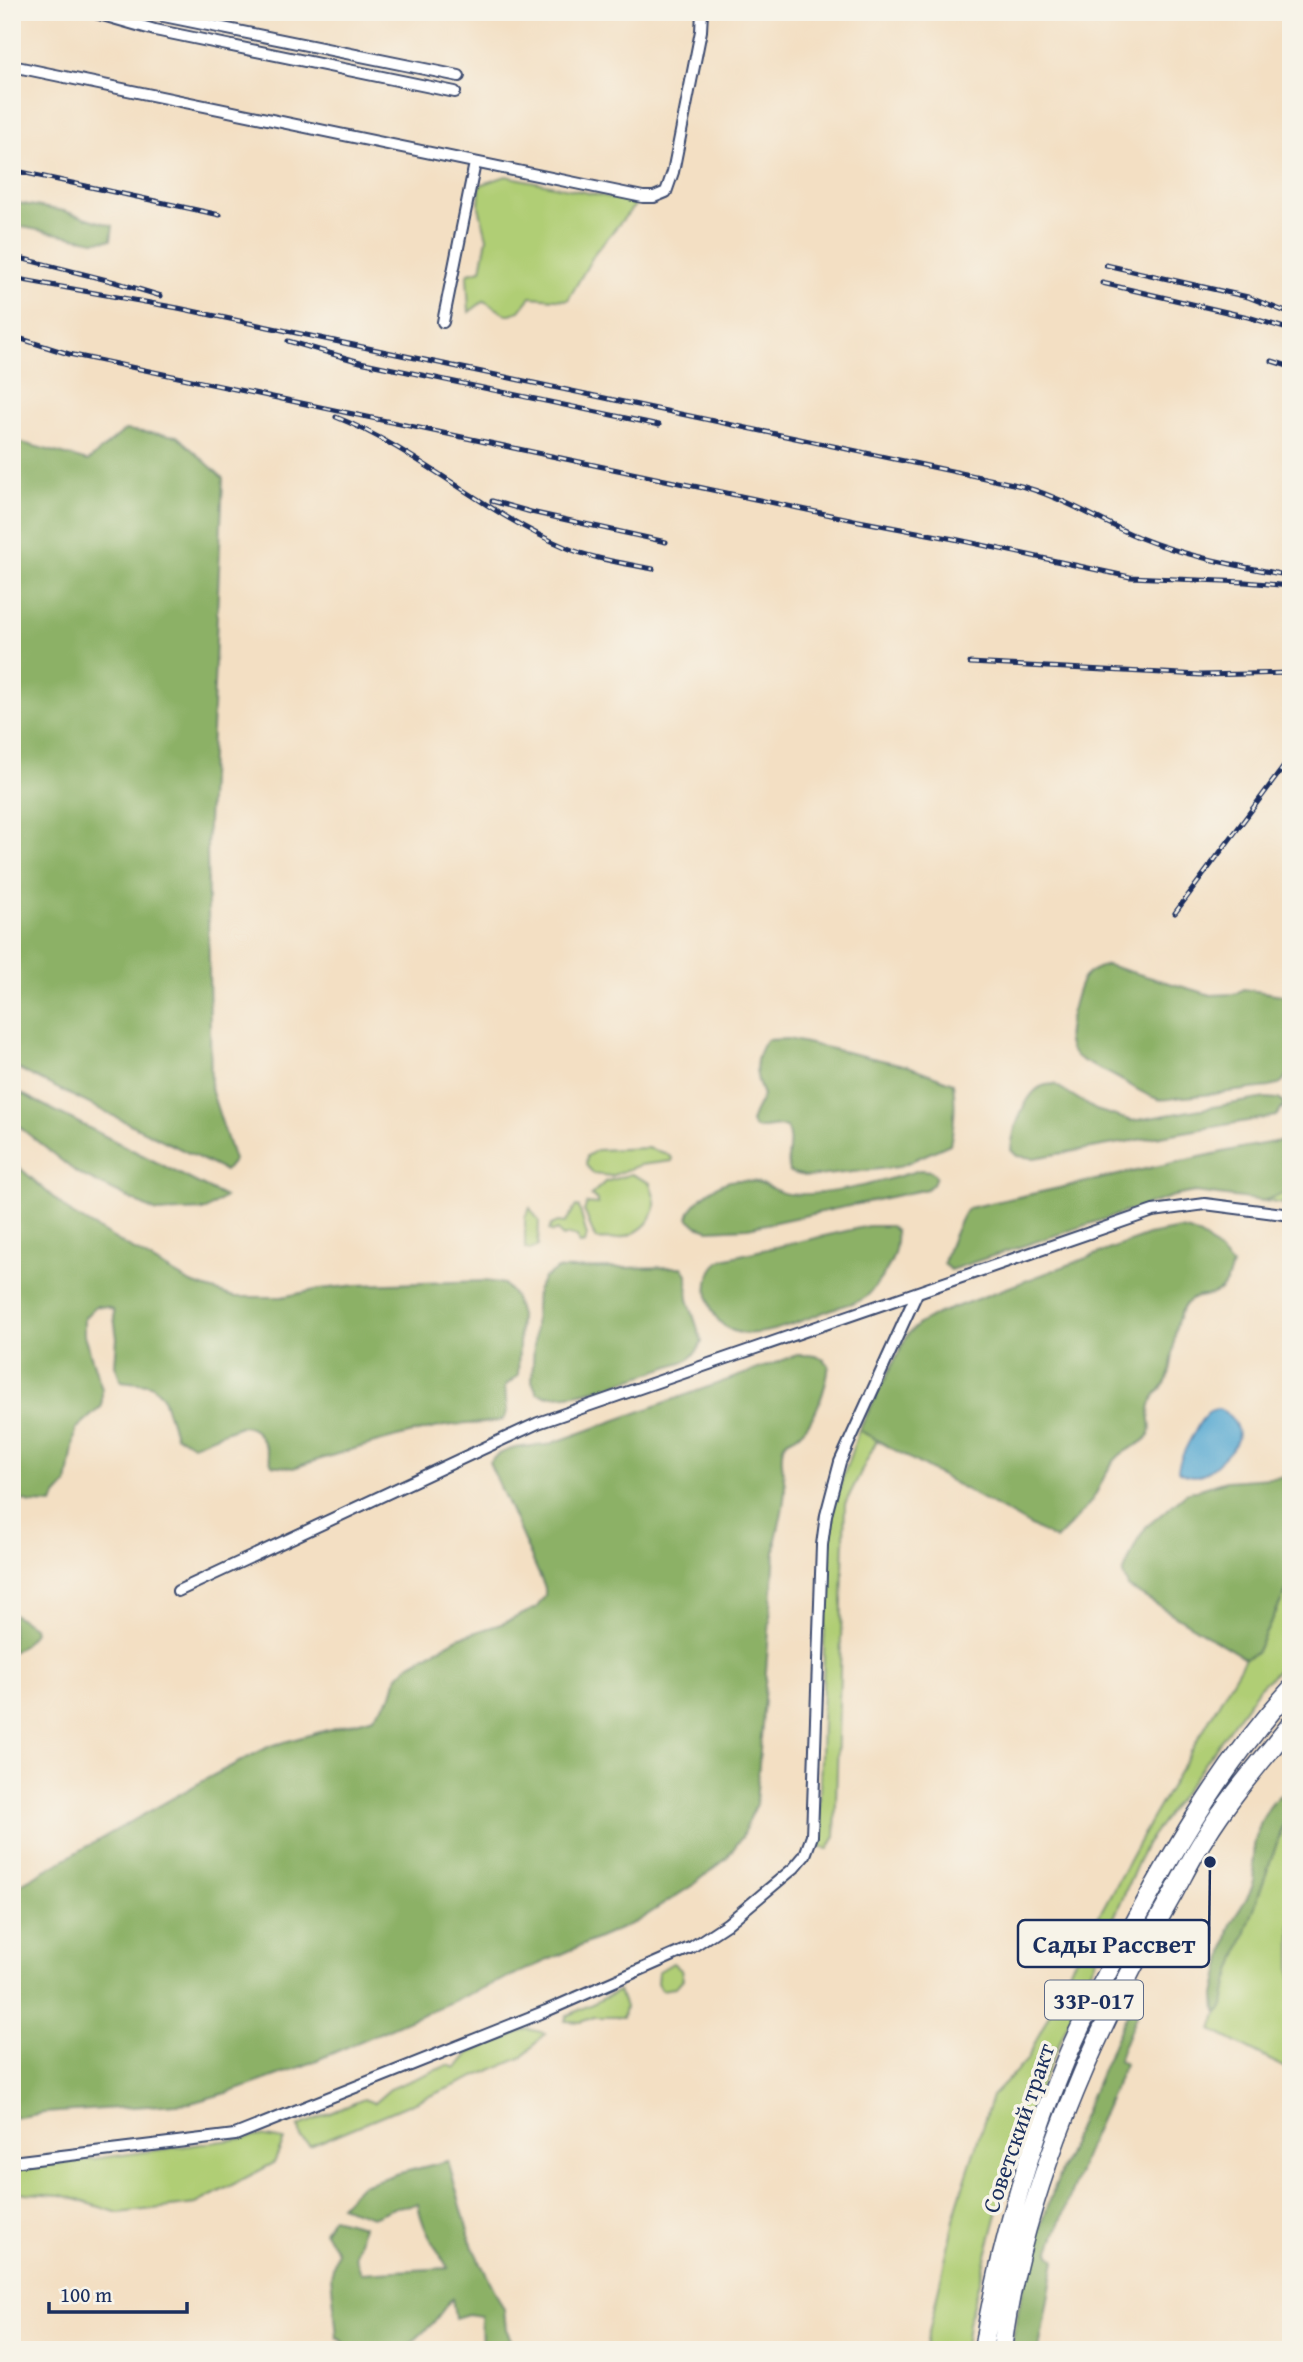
<svg xmlns="http://www.w3.org/2000/svg" width="1303" height="2362" viewBox="0 0 1303 2362" font-family="'Gentium Book Plus',serif">
<style>
.green{fill:#b0ce75;stroke:#667e6a;stroke-width:2}
.forest{fill:#8cb166;stroke:#547062;stroke-width:2}
.water{fill:#56a9d2;stroke:#386c98;stroke-width:2}
.lines{fill:none;stroke-linecap:round;stroke-linejoin:round}
.minor-casing{stroke:#3b496d;stroke-width:14}
.trunk-casing{stroke:#3b496d;stroke-width:21}
.minor{stroke:#fff;stroke-width:10}
.trunk{stroke:#fff;stroke-width:18}
.rail-casing{stroke:#1b2f5e;stroke-width:5}
.rail{stroke:#f7f3e8;stroke-width:2.5;stroke-dasharray:8;stroke-linecap:butt}
.labels{text-anchor:middle;dominant-baseline:central;stroke-width:7;stroke-linejoin:round;paint-order:stroke}
.shield{fill:#f7f3e8;stroke:#5d6a87;stroke-width:2}
.shield-label{font-size:23px;font-weight:bold;fill:#1b2f5e}
.street-label{font-size:24px;fill:#1b2f5e;stroke:#f7f3e8}
.leader{fill:none;stroke:#1b2f5e;stroke-width:2.5}
.callout-dot{fill:#1b2f5e;stroke:#f7f3e8;stroke-width:2.5}
.callout{fill:#f7f3e8;stroke:#1b2f5e;stroke-width:2.5}
.callout-label{font-size:26px;text-anchor:middle;font-weight:bold;fill:#1b2f5e}
</style>
<rect width="100%" height="100%" fill="#f7f3e8"/>
<filter id="ink" filterUnits="userSpaceOnUse"><feTurbulence type="fractalNoise" baseFrequency=".0143" numOctaves="2"/><feDisplacementMap in="SourceGraphic" scale="14" xChannelSelector="R" yChannelSelector="G"/><feConvolveMatrix kernelMatrix="1 2 1 2 8 2 1 2 1" color-interpolation-filters="sRGB"/></filter>
<filter id="wash" filterUnits="userSpaceOnUse"><feTurbulence type="fractalNoise" baseFrequency=".00686" numOctaves="4" result="noise"/><feDisplacementMap in="SourceGraphic" scale="28" xChannelSelector="R" yChannelSelector="G"/><feGaussianBlur stdDeviation="1.57" result="paint"/><feColorMatrix in="noise" values="0 0 0 0 0 0 0 0 0 0 0 0 0 0 0 0 0 1.4 0 .05"/><feComposite in="paint" operator="in"/></filter>
<g filter="url(#wash)">
<rect width="100%" height="100%" fill="#f3dfc3"/>
<path class="green" d="M506,176L637,203L596,251L568,300L531,297L520,311L507,315L484,301L469,312L467,276L469,273L481,270L487,238L479,207L480,185Z
M647,1148L665,1153L672,1158V1161L640,1165L611,1176L594,1174L586,1165L587,1156L597,1150Z
M631,1174L650,1183C652,1190 656,1199 655,1206C651,1232 620,1242 597,1239C589,1230 590,1221 584,1211L587,1203L598,1204V1200L591,1195L605,1182Z
M1291,1190V1205L1264,1201Z
M576,1206L579,1207L587,1236L585,1243L579,1244L577,1237L569,1235L563,1237L559,1233L558,1230L553,1232L549,1230L551,1225L558,1222L565,1223Z
M530,1208L539,1221L538,1246L530,1250L525,1248V1217Z
M859,1430L877,1440L845,1504L835,1836L828,1849L816,1847L819,1826L827,1542L832,1509Z
M1291,1581V1658L1259,1688L1146,1844L1041,2085L997,2214L968,2323L965,2350H925L958,2202L992,2096L1027,2060L1073,1963L1150,1822L1245,1658L1256,1653Z
M1291,1779V2071L1212,2030Z
M673,1963L681,1970L683,1979L675,1988L661,1990L657,1983L658,1972Z
M619,1991L625,2007L623,2017H594L581,2022L565,2021L567,2016Z
M527,2029L545,2033L523,2057L310,2146L301,2138L299,2126L364,2099L374,2103L390,2089L448,2065L457,2068L469,2053Z
M260,2136L284,2140L274,2163L196,2204L119,2213L62,2195L25,2193L12,2190V2170Z"/>
<path class="forest" d="M12,202L64,211L113,226L111,240L94,241L12,225Z
M125,430L177,436L223,478L207,847L211,1089L234,1160L225,1171L12,1066V440L88,461Z
M1107,965L1211,995L1235,994L1243,989L1282,995L1291,1005L1289,1074L1281,1083L1270,1087C1242,1090 1213,1094 1184,1097C1177,1097 1165,1101 1158,1099C1143,1095 1128,1083 1114,1076C1074,1056 1058,1058 1073,1007C1080,981 1080,973 1107,965Z
M788,1039L908,1066L953,1083C956,1105 955,1123 950,1144L898,1167L808,1177L789,1172C785,1156 794,1142 786,1127C776,1124 766,1130 755,1128L751,1123C753,1112 759,1106 763,1095C754,1075 753,1058 766,1040Z
M1054,1084L1096,1110L1132,1121L1265,1098L1279,1099L1285,1105L1276,1116L1034,1158L1017,1156L1011,1150C1012,1133 1025,1092 1043,1086C1047,1084 1051,1085 1054,1084Z
M12,1089L225,1197L206,1210L157,1212L77,1173L12,1121Z
M1291,1139V1190L1264,1201L1195,1192L1174,1196L950,1270L944,1264C945,1254 961,1215 968,1208L1241,1148Z
M12,1161L72,1214L191,1283L234,1297H282L320,1289L358,1285L486,1281L504,1284L514,1296L520,1315L518,1376L505,1386L507,1412L504,1419C490,1425 462,1423 445,1426C394,1436 342,1452 293,1468L272,1465C265,1448 262,1426 240,1426L193,1445L175,1435L162,1395L153,1386L147,1384L121,1381L115,1365L117,1338L113,1310L107,1307L96,1306L84,1318V1335L102,1389V1406L76,1429L67,1484L56,1496L53,1504L31,1503L19,1499L12,1488Z
M920,1170L931,1171L936,1176L933,1184L927,1189L748,1228L709,1230L697,1226L688,1218C691,1202 719,1181 736,1180C744,1180 756,1181 763,1184C771,1187 778,1193 788,1194C832,1196 877,1183 920,1170Z
M868,1226H890L896,1231C898,1254 889,1268 876,1285C873,1289 869,1295 866,1297C857,1303 844,1305 835,1308C809,1317 757,1343 731,1330C705,1318 698,1274 723,1259Z
M1180,1229C1204,1232 1216,1249 1232,1265C1222,1311 1198,1285 1184,1307C1170,1329 1177,1357 1167,1380C1162,1390 1153,1394 1150,1406C1147,1415 1153,1425 1150,1433C1146,1444 1129,1447 1120,1455C1106,1467 1102,1485 1092,1500C1082,1515 1068,1527 1056,1540L859,1430L908,1334L919,1324L937,1314L1148,1235Z
M682,1267L687,1274L688,1299L702,1342L697,1351L688,1360C652,1371 570,1406 537,1393L532,1381L537,1290L544,1278L558,1269Z
M797,1355C810,1355 821,1354 829,1365C826,1387 817,1419 799,1434C794,1439 785,1439 783,1447C779,1459 785,1477 785,1490C784,1507 780,1522 776,1539L756,1804L742,1837L726,1859L693,1885L636,1922L303,2066L240,2089L191,2103L44,2113L12,2118V1889L212,1776L270,1746L374,1717L392,1695L397,1677L409,1665L458,1638L504,1623L536,1608L545,1596V1588L489,1462C505,1446 524,1446 547,1445Z
M1286,1477L1291,1483V1581L1256,1653L1245,1658L1128,1587L1123,1574L1137,1541L1146,1527L1187,1493L1226,1481Z
M12,1545L19,1552V1567L12,1593Z
M12,1613L33,1627L34,1632L24,1645L12,1652Z
M1280,1795H1288L1291,1799L1290,1806L1228,1983L1224,2006L1219,2012L1216,2011L1215,1995L1229,1929C1235,1912 1250,1899 1254,1881C1256,1874 1253,1866 1253,1859C1253,1837 1263,1810 1280,1795Z
M1132,2005L1139,2008L1118,2060L1125,2064L1092,2137L1049,2253L1055,2260L1039,2350H1011C1023,2268 1052,2190 1084,2113C1099,2077 1114,2040 1132,2005Z
M448,2161L473,2248L504,2309L506,2329L516,2350H482L481,2316L468,2314L455,2318L452,2298L433,2323L404,2350H354L337,2337L331,2276L337,2251L324,2231L332,2218L363,2226L355,2256L361,2273L448,2268C435,2245 423,2232 418,2204L396,2207L372,2217L340,2206L359,2186L396,2174Z"/>
<path class="water" d="M1218,1409C1229,1412 1241,1427 1237,1440C1233,1451 1210,1472 1200,1475C1192,1478 1185,1475 1178,1471C1178,1459 1199,1422 1207,1413C1212,1409 1212,1410 1218,1409Z"/>
</g>
<g filter="url(#ink)">
<g class="lines">
<g class="minor-casing">
<path id="minor" d="M92,12L155,30L455,92
M144,12L459,76
M12,66C223,109 433,154 643,197H654L666,192L673,172L701,31L702,12
M443,322L475,163
M178,1591L538,1423L1153,1211L1205,1204L1291,1215
M12,2162L235,2135L546,2011L692,1947L727,1924L794,1868L805,1855L812,1836L822,1545L826,1515L840,1462L917,1293"/>
</g>
<g class="trunk-casing">
<path id="trunk" d="M983,2350C999,2251 1027,2152 1066,2059C1086,2012 1110,1967 1135,1922C1179,1839 1228,1759 1291,1689
M1002,2350C1021,2196 1096,2027 1173,1894C1184,1874 1194,1853 1207,1834C1231,1795 1263,1760 1291,1724"/>
</g>
<use href="#minor" class="minor"/>
<use href="#trunk" class="trunk"/>
<g class="rail-casing">
<path id="rail" d="M12,170L220,215
M12,256L115,282L161,296
M1106,265L1248,297L1291,314
M12,278L178,308L1013,484C1060,495 1095,519 1138,537C1187,557 1239,566 1291,576
M1102,283L1248,317L1291,330
M12,336L69,354L859,521L954,539L1130,577L1245,582L1291,586
M288,341L360,362L659,425
M1272,361L1291,367
M336,417C418,450 484,513 565,547C592,559 624,563 653,569
M492,501L531,512L666,542
M970,663L1201,675L1291,673
M1175,913L1291,757"/>
</g>
<use href="#rail" class="rail"/>
</g>
</g>
<g class="labels">
<rect class="shield" x="1045" y="1980.5" width="98" height="39" rx="5"/>
<g class="shield-label">
<text x="1094" y="2000">33Р-017</text>
</g>
<g class="street-label">
<text transform="translate(1018 2128) rotate(-71)">Советский тракт</text>
</g>
</g>
<path class="leader" d="M1210 1862L1209 1944"/>
<circle class="callout-dot" cx="1210" cy="1862" r="7"/>
<rect class="callout" x="1018" y="1920" width="191" height="47" rx="7"/>
<g class="callout-label">
<text x="1114" y="1953">Сады Рассвет</text>
</g>
<rect width="1303" height="2362" fill="none" stroke="#f7f3e8" stroke-width="42"/>
<path d="M49 2302v10h138v-10" fill="none" stroke="#1b2f5e" stroke-width="3.5"/>
<text x="60" y="2302" font-size="21" fill="#1b2f5e" stroke="#f7f3e8" stroke-width="5" paint-order="stroke">100 m</text>
</svg>
